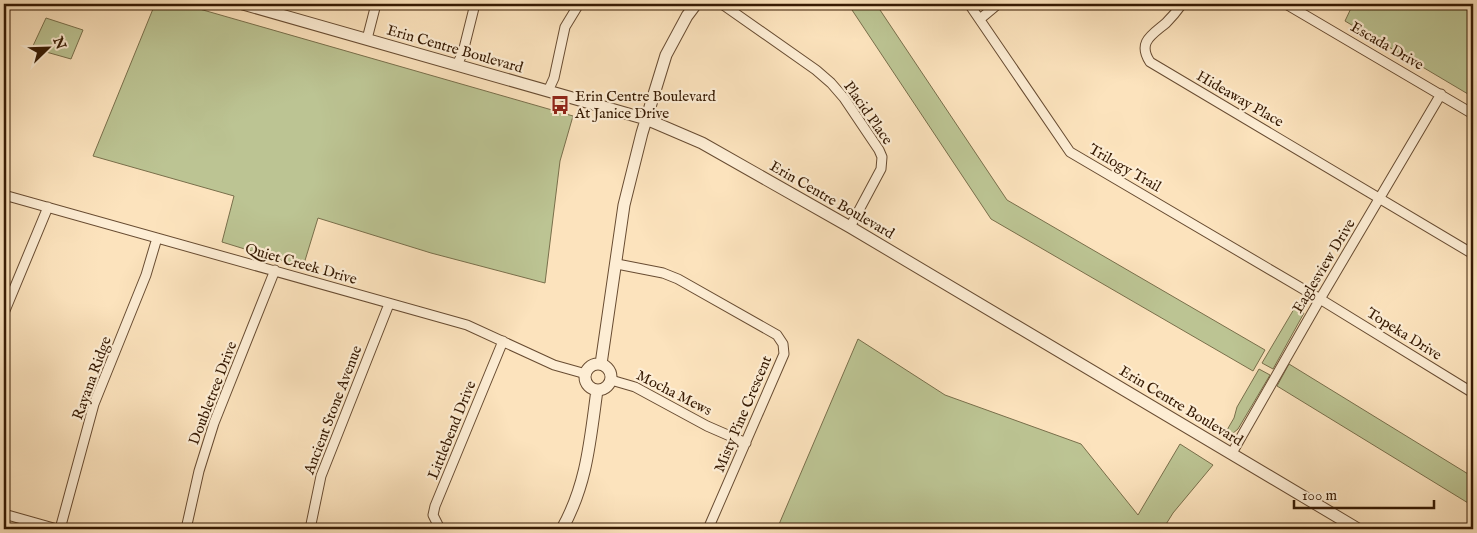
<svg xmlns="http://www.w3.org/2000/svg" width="1477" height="533" viewBox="0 0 1477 533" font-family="'IM FELL English',serif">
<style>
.green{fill:#bcc493;stroke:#796f4b}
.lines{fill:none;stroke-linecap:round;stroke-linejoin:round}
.minor-casing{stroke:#684c32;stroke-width:11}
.tertiary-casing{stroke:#684c32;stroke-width:13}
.minor{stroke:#fdedd4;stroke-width:9}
.tertiary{stroke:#fdedd4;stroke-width:11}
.labels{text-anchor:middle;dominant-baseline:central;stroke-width:4.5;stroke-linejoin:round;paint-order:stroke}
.street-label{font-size:15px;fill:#361a03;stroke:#fdedd4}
.poi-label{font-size:15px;fill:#361a03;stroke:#fdedd4;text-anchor:start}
</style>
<rect width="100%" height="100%" fill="#fce3bd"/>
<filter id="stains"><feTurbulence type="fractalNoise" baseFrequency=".004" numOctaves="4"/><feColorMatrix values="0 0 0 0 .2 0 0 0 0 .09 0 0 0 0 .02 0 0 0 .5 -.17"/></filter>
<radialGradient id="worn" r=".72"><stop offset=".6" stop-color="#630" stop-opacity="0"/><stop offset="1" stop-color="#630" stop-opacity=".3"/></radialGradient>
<path class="green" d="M155,4H182L573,116L560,161L545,283L431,253L318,218L303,267L222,242L234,196L93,156Z
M848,4H876L1007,200L1265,350L1253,371L991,219Z
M1353,4H1473V97L1345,21Z
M46,18L83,30L71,59L32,48Z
M1294,309L1304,313L1273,369L1262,363Z
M858,339L945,395L1081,444L1138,515L1180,444L1213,465L1173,513L1163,529H777Z
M1289,364L1473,477V506L1277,386Z
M1259,369L1270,375L1238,429L1232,434L1227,430L1234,418L1237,407Z"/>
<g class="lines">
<g class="minor-casing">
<path id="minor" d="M722,4L816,70L831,83L844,98L879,150L882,157L881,169L850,227
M969,4L1070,152L1320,299L1473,393
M1182,4C1177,11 1172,17 1166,23C1152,35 1137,42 1150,62L1473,254
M1286,4L1473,114
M980,19L998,4
M367,39L376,4
M457,65L463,52L475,4
M548,91L554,78L565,27L579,4
M4,195L467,325L554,365L586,374
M617,264L663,273L678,279L777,335L783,344L784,354L708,529
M4,313L48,207
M611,380L635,387L707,426L746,443
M1232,453L1320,299L1441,94
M4,514L57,529
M60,529L94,404L146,275L157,238
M186,529L199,471L214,423L275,270
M310,529L321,476L389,304
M440,529L433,515L435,506L503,341"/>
</g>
<g class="tertiary-casing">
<path id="tertiary" d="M243,4L646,119L702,143L850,227L1358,529
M585 377a13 13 0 1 1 26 0a13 13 0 1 1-26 0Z
M601,364L624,205L642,133L666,55L687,16L696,4
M562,529C587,484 590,441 597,390"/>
</g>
<use href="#minor" class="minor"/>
<use href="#tertiary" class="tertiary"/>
</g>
<defs>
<g id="bus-bare" transform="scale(1.5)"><path d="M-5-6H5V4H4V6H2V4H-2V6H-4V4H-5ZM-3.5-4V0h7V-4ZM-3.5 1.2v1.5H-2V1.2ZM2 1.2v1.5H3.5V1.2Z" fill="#8f2418" stroke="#fdedd4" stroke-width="2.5" paint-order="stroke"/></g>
</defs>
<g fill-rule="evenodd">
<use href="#bus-bare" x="560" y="105"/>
</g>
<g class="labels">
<g class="street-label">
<text transform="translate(1387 46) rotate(30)">Escada Drive</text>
<text transform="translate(455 49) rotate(16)">Erin Centre Boulevard</text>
<text transform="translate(1240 99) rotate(30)">Hideaway Place</text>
<text transform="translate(868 113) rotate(55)">Placid Place</text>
<text transform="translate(1125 168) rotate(30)">Trilogy Trail</text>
<text transform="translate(832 200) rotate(30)">Erin Centre Boulevard</text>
<text transform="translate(301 264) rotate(16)">Quiet Creek Drive</text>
<text transform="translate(1324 266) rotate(-59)">Eaglesview Drive</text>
<text transform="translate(1404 334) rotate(32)">Topeka Drive</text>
<text transform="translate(92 378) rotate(-70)">Rayana Ridge</text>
<text transform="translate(213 393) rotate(-69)">Doubletree Drive</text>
<text transform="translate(674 393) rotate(27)">Mocha Mews</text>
<text transform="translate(1181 406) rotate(31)">Erin Centre Boulevard</text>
<text transform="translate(333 410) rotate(-69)">Ancient Stone Avenue</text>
<text transform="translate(743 414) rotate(-67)">Misty Pine Crescent</text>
<text transform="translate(452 430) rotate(-68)">Littlebend Drive</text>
</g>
<g class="poi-label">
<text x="575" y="96">Erin Centre Boulevard<tspan x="575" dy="17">At Janice Drive</tspan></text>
</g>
</g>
<rect width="1477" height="533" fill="none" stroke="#fce3bd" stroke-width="20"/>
<rect x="5" y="5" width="1467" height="523" fill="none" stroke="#361a03" stroke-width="2.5"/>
<rect x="10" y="10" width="1457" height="513" fill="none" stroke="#361a03"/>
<g transform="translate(48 48) rotate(67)" stroke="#fdedd4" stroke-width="4" paint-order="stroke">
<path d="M0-4L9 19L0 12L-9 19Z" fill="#361a03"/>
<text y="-8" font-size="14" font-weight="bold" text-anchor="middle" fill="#361a03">N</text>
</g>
<path d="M1294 500v8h140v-8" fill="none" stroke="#361a03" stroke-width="2.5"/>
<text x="1302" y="500" font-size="15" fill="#361a03" stroke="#fdedd4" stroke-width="4" paint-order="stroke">100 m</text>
<rect width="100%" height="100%" filter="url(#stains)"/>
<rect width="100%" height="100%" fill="url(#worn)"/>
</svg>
